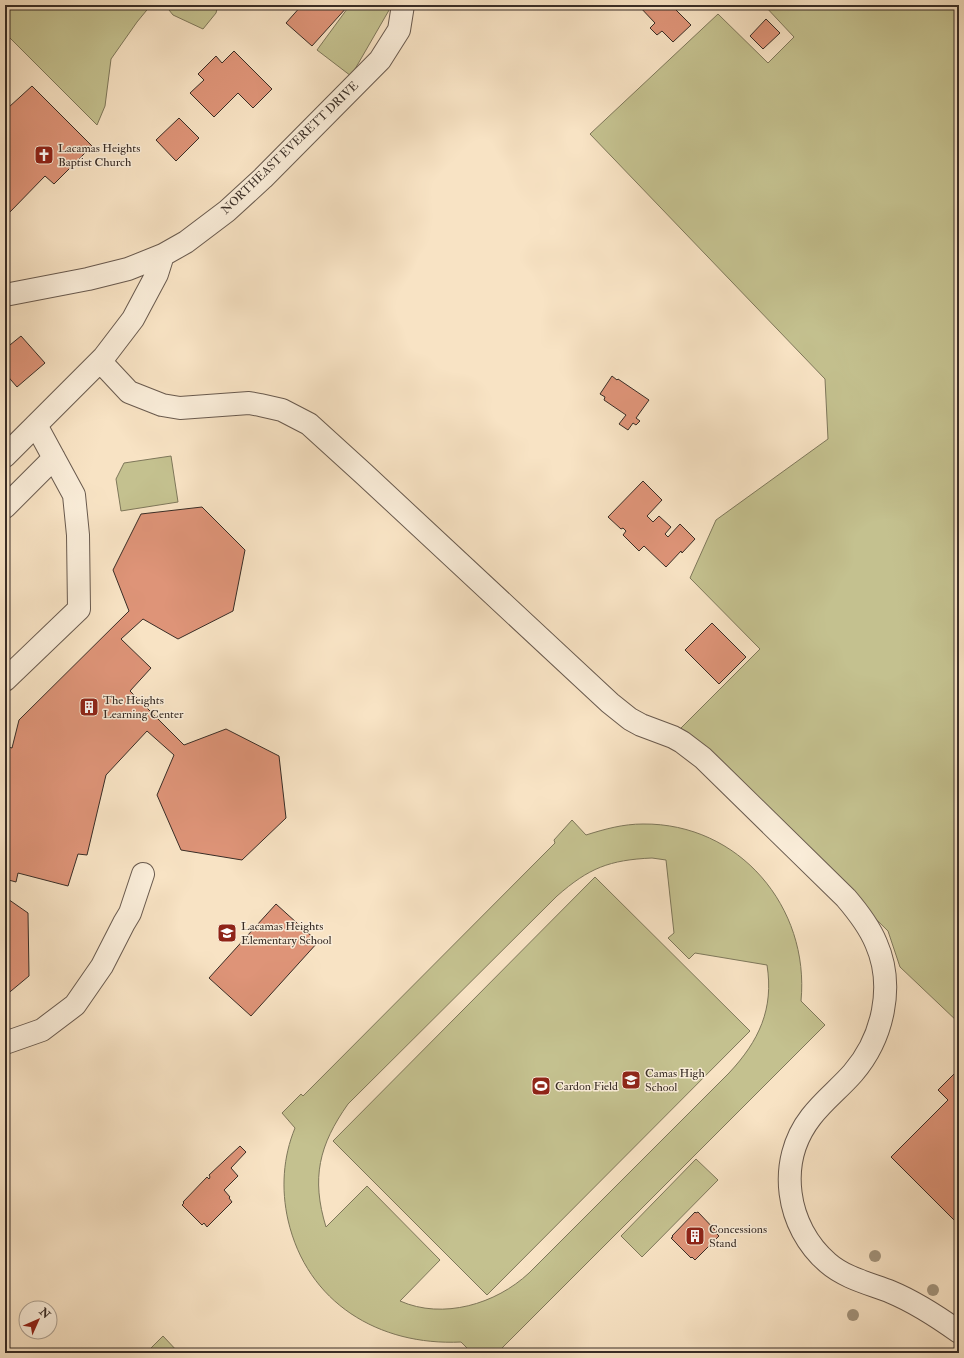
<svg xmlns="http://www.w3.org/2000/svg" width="964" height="1358" viewBox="0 0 964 1358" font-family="'IM FELL Double Pica',serif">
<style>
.green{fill:#c4c18f;stroke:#7e775a;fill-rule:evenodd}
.building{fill:#de9478;stroke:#392d26}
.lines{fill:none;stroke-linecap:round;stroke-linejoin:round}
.minor-casing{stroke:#695a4e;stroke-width:24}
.minor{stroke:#faedd9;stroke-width:22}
.tree{fill:#a2937b}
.labels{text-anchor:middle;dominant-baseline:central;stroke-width:3;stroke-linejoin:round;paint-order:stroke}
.poi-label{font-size:12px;fill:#392d26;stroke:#faedd9;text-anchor:start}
.street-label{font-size:12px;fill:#392d26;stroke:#faedd9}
</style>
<rect width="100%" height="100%" fill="#f8e3c4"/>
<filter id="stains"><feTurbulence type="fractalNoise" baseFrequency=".005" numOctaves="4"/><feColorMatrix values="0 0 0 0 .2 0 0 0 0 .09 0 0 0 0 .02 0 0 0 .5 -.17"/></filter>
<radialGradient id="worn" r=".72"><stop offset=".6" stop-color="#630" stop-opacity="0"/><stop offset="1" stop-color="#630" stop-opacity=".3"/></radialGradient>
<path class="green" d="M5,5H151L137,22L111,59L105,106L97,125L5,33Z
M165,5H218L216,13L203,29L173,15Z
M350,5H392L351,76L317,50Z
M764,5H959V1023L900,967L888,931L681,728L760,649L690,578L716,520L828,439L825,379L590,134L718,14L768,63L794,37Z
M171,456L178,502L121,511L116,479L124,463Z
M572,820L586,835C605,829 623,824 643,824C739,823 810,907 801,1001L825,1025L497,1353H472L461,1342C379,1346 307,1303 288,1220C281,1189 283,1157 295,1128L282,1113L301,1094L303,1096L555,843L554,840ZM652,858L666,860L674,933L668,938L689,959L695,953L767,965C774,1009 759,1041 729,1073L529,1273C496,1304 443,1320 400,1301L440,1260L367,1186L326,1227C311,1178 319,1145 348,1104L557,896C589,868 609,860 652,858Z
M595,877L750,1031L487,1295L333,1141Z
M696,1159L718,1180L642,1257L621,1236Z
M163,1336L179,1353H146Z"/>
<path class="building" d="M302,5H347L348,6L312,46L286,23Z
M638,5H671L691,25L673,42L662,31L657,35L650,28L655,23Z
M766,19L780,33L763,49L750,36Z
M234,51L272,89L253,108L238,93L214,117L190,93L204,80L198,74L216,56L222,63Z
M32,86L92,146L54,184L45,176L9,213L5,209V172L9,168L5,163V103L9,107Z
M179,118L199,138L176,161L156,140Z
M21,336L45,363L17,387L5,373V349Z
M612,376L617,380L618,379L649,400L636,418L640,421L636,425L633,423L628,430L619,424L626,415L604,400L605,397L600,394Z
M643,481L662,500L647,516L653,522L659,516L671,527L665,534L668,537L680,524L695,539L682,553L681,551L666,567L644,546L639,551L623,535L626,531L623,528L621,529L608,517Z
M202,507L245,550L233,611L178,639L143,619L121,639L151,668L130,691L184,745L226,729L279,756L286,818L242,860L181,850L157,795L174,755L147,731L106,775L87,855L78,854L68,886L18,873L16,882L5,879V770L7,762H5V746L12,748L19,720L129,611L113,570L141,514Z
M712,623L746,657L719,684L685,650Z
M5,897L28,913L29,976L5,996Z
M276,904L318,942L251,1016L209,978Z
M954,1074L959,1079V1225L891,1157L948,1100L938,1090Z
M240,1146L246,1152L231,1168L238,1176L224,1190L230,1197L229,1198L232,1202L207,1227L204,1223L202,1225L182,1205L184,1203L183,1202L207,1177L209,1179L210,1177L209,1175Z
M695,1212L696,1213L698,1212L717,1232L716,1233L719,1236L695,1260L692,1257L691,1258L671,1238L673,1237L672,1236Z"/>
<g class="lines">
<g class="minor-casing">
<path id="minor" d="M5,295L88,279L128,269L163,255L186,242L227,211L263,178L380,60L399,30L403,5
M100,361L129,392L162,405L180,408L249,403L260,405L282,410L309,424L364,474L610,703L630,719L641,725L673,737L682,742L703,758L846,898C858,912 869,926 876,943C895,986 883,1038 853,1073C840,1088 823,1101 811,1117C776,1162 786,1227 828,1263C845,1278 871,1284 891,1292C915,1302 938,1317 959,1332
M5,456L104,357L133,319L157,274L163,255
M5,507L54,458
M5,680L79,609L78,535L74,495L36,425
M5,1043L42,1030L75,1005L102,966L124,923L130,913L143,874"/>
</g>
<use href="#minor" class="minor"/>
</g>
<g class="tree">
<circle cx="875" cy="1256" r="6"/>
<circle cx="933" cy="1290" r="6"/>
<circle cx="853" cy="1315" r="6"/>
</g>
<defs>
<g id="church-square" transform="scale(1)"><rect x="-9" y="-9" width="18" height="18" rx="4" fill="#8f2418" stroke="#faedd9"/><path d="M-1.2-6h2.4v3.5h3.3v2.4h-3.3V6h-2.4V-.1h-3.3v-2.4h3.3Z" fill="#fff"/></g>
<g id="building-square" transform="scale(1)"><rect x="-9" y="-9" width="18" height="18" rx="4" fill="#8f2418" stroke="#faedd9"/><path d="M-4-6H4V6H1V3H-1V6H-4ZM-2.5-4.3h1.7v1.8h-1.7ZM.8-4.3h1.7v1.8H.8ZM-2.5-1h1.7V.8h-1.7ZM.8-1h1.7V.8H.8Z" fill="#fff"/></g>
<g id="school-square" transform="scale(1)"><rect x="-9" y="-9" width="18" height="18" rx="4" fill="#8f2418" stroke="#faedd9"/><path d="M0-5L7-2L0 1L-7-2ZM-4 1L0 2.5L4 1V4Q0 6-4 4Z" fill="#fff"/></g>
<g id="stadium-square" transform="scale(1)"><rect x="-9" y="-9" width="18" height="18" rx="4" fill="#8f2418" stroke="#faedd9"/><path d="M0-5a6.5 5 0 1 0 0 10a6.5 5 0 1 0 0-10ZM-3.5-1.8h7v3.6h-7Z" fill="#fff"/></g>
</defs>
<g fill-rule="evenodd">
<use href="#church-square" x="44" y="155"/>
<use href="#building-square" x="89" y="707"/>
<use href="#school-square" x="227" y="933"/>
<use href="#school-square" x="631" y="1080"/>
<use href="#stadium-square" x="541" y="1086"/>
<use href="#building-square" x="695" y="1236"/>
</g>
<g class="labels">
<g class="poi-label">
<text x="58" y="148">Lacamas Heights<tspan x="58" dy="14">Baptist Church</tspan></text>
<text x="103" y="700">The Heights<tspan x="103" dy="14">Learning Center</tspan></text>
<text x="241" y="926">Lacamas Heights<tspan x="241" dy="14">Elementary School</tspan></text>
<text x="645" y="1073">Camas High<tspan x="645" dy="14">School</tspan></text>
<text x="555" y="1086">Cardon Field</text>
<text x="709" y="1229">Concessions<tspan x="709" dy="14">Stand</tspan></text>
</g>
<g class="street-label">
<text transform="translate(290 148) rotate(-44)">NORTHEAST EVERETT DRIVE</text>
</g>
</g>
<rect width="964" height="1358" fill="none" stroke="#f8e3c4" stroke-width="20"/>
<rect x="6" y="6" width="952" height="1346" fill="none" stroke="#392d26" stroke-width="2"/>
<rect x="10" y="10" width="944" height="1338" fill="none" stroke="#392d26"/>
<g transform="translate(38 1320) rotate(45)"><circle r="19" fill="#faedd9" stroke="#ada091"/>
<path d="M0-3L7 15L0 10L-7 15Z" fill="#8f2418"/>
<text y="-6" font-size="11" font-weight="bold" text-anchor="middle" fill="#392d26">N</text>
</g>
<rect width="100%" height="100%" filter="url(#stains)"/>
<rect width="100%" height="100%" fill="url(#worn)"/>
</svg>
